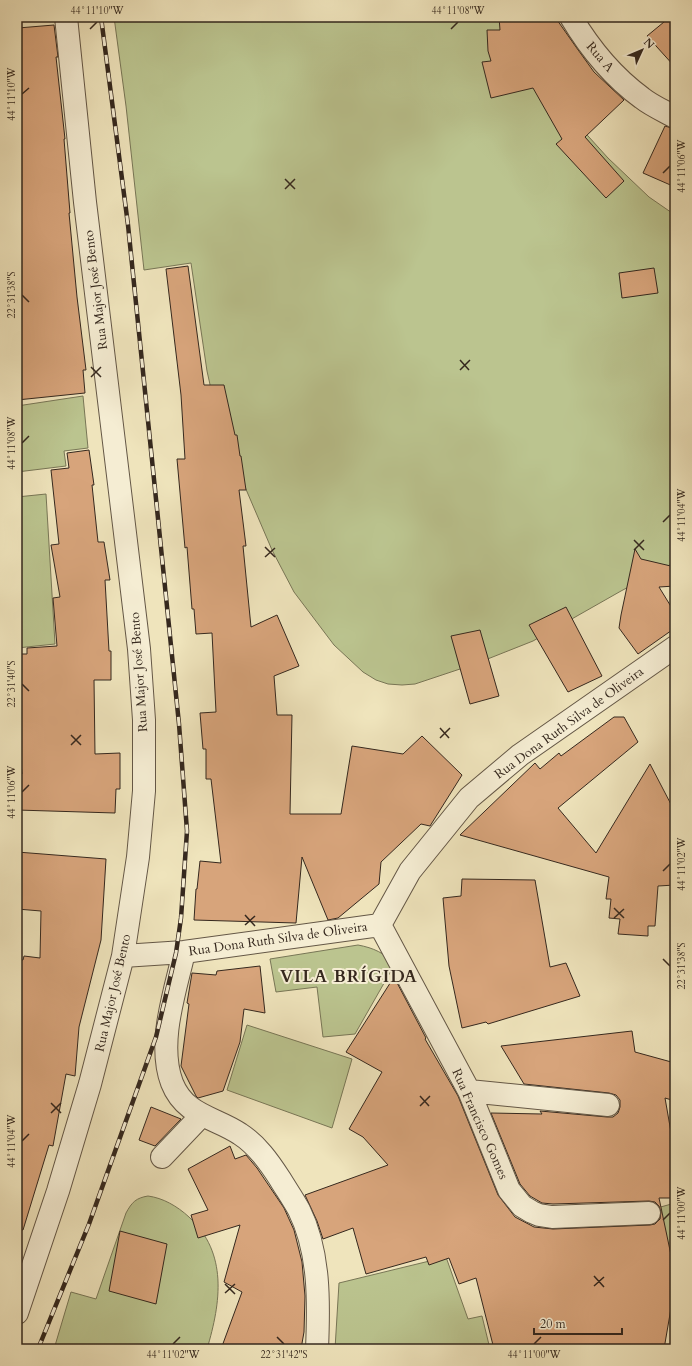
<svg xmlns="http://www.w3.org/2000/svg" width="692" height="1366" viewBox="0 0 692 1366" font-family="Cardo,serif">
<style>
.green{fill:#bbc48f;stroke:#787656}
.building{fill:#d7a47b;stroke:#35281e}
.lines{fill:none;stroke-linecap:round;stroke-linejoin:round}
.minor-casing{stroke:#645746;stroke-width:24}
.minor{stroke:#f5edd3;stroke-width:22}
.rail-casing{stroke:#35281e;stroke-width:4.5}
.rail{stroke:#f5edd3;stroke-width:3;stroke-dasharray:9;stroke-linecap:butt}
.ticks{fill:none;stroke:#35281e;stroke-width:1.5}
.labels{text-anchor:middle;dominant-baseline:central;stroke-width:4;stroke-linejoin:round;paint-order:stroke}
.street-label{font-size:13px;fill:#35281e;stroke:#f5edd3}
.district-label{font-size:17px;font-weight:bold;letter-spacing:1px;fill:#35281e;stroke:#f5edd3}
.neatline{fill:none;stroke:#35281e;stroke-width:1.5}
.ticks-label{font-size:10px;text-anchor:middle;fill:#35281e}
</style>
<rect width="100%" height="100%" fill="#efe4bc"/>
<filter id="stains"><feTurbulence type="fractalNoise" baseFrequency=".005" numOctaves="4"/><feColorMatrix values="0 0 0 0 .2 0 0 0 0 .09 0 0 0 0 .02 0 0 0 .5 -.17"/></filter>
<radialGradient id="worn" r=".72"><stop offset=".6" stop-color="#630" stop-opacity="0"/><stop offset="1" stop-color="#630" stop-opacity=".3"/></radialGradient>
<path class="green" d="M114,17H511L579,126L608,158L649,197L675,215V562L621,591L533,641L475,664L415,684L402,685L388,684L376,680L363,672L334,645L294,592L272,550L239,473L217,416L207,371L191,263L144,270L126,106Z
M83,396L88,448L64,451L66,466L17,472V406Z
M46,494L55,644L17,648V497Z
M358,945C374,948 384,953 395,964L355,1034L323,1037L317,987L276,992L270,959Z
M247,1025L352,1059L332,1128L227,1090Z
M148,1196C163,1198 177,1206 189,1217C228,1253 221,1302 207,1349H54L71,1292L96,1299L126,1213C132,1202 136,1198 148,1196Z
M675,1203V1281L657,1208Z
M446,1257L468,1319L482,1316L490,1349H335L339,1283Z"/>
<path class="building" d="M499,17H555L576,47L594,72L624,100L585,137L624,181L606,198L556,144L562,139L533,88L491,98L482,62L491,61L488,51L487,30H500Z
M670,17H675V67L647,36Z
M54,25L58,57H56L65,139H64L70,213H69L77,297L86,370H83L85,393L17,400V62H21L18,28Z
M665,126L675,129V187L643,173Z
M188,266L204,385H224L235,435H237L240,456H241L246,490H239L246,546H243L251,627L277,615L299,666L274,676L277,715H292L290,814H341L352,746L403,754L422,736L462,775L430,826L421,824L381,862L379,884L338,918L328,920L302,857L296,923L194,920L196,889H197L200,861L221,863L211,779H206V749H203L200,713L216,712L212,633L196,634L194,609H192L187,547L185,548L177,459H185L181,395L166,269Z
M654,268L658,293L622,298L619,273Z
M89,450L94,485H92L98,542H104L110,580H105L109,651H111V680H94L95,754L120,753V789H116L115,813L17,810V774H22L17,716V661H21V654H27V648L57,646L53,598L60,597L51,545L59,544L51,470L69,468L67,453Z
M635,549L641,559L675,567V586L659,587L675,613V628L638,654L619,628L621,615Z
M566,607L602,676L568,692L529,625Z
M480,630L499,696L470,704L451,636Z
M614,717H624L638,742L558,808L596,853L650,764L675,812V885L658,886L655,926H648V936L618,934L620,919L609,918L611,899H606L609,877L460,835L535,763L540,769L559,753L561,756Z
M17,852L106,859L101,940L79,1027L75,1076L66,1074L53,1146L49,1145L23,1230L17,1229V960H23L24,956L40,958L41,911L17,909Z
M462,879L535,880L550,967L566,963L580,996L488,1024L486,1022L462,1028L449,966L443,898L461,896Z
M260,966L265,1013L244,1009L240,1042L223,1091L198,1098L196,1096L181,1066L189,1004L187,1003L192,973L216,975L217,971Z
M394,977L426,1038L425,1039L458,1096L498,1195L515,1217L534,1227L553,1229L650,1225L655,1224L660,1219L661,1212L659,1206L655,1202L649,1201L553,1204L542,1203L530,1196L520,1184L491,1113L542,1114L540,1111L607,1117H613L618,1113L620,1107V1100L616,1095L609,1093L524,1084L501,1046L632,1031L635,1052L675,1063V1101L665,1098L675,1155V1198H659L675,1274V1285L664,1349H494L476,1278L459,1284L449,1258L429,1265L426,1257L366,1274L353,1228L323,1239L317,1221L305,1195L388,1165L363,1137L349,1129L382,1072L346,1052Z
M151,1107L181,1119L155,1146L139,1140Z
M230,1146L235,1159L246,1155L257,1168L284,1208L294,1230L302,1262L305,1296L304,1332L301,1349H221L242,1292L224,1282L240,1225L198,1238L191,1215L208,1210L188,1169Z
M120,1231L167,1244L156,1304L109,1291Z"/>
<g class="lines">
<g class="minor-casing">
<path id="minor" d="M571,17C590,49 612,76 642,98C652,106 664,111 675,117
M380,925L469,1091L509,1190L522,1206L532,1212L539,1215L552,1217L649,1213
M184,952C175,992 157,1043 172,1083C185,1116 215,1117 240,1134C257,1145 269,1162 280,1179C286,1189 293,1199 299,1210C320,1252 319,1303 317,1349
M123,956L184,952L380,925L410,871L469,798L520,755L675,647
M469,1091L608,1105
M162,1157L201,1116
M17,1313L58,1191L90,1084L123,956L138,857L144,791V720L139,649L85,202L66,17"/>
</g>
<use href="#minor" class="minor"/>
<g class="rail-casing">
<path id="rail" d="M38,1349L89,1224L156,1037L176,953L181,918L187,831L179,724L128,225L101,17"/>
</g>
<use href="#rail" class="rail"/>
</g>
<path class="ticks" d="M90,29L97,22M451,29L458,22M22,94L29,88M663,173L670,166M285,179L295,189M285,189L295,179M22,295L29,302M460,360L469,370M91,367L101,377M460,370L470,360M91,377L101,367M22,443L29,436M663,522L670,515M634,540L644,550M265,547L275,557M634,550L644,540M265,557L275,548M22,684L29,691M440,728L449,738M71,735L81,745M440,738L450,728M71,745L81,735M22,792L29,785M663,871L670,864M614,908L624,918M245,915L255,926M614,918L624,909M245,925L255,916M663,959L670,966M420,1096L429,1106M51,1103L61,1113M420,1106L430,1096M51,1113L61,1103M22,1141L29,1134M663,1220L670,1213M594,1276L604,1287M225,1284L235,1294M594,1286L604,1277M225,1293L235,1284M277,1337L284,1344M173,1344L180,1337M534,1344L541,1337"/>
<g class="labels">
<g class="street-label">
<text transform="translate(600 57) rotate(49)">Rua A</text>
<text transform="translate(96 290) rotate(-97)">Rua Major José Bento</text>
<text transform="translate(139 672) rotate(-94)">Rua Major José Bento</text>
<text transform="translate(569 723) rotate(-36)">Rua Dona Ruth Silva de Oliveira</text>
<text transform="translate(278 939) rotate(-8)">Rua Dona Ruth Silva de Oliveira</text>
<text transform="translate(113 993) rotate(-77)">Rua Major José Bento</text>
<text transform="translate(480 1124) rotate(66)">Rua Francisco Gomes</text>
</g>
<g class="district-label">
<text x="349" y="976">VILA BRÍGIDA</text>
</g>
</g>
<rect width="692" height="1366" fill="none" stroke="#efe4bc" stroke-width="44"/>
<g transform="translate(642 50) rotate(46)" stroke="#f5edd3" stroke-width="3" paint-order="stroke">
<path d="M0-3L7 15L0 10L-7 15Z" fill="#35281e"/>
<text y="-6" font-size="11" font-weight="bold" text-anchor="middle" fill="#35281e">N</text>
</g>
<path d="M534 1328v6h88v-6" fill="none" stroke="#35281e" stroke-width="2"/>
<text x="540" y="1328" font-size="12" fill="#35281e" stroke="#f5edd3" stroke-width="3" paint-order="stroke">20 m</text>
<rect x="22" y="22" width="648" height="1322" class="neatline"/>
<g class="ticks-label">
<text x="97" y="14">44°11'10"W</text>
<text x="458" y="14">44°11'08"W</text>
<text transform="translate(11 94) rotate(-90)" y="4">44°11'10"W</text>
<text transform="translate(681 166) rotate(-90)" y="4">44°11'06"W</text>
<text transform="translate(11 295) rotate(-90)" y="4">22°31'38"S</text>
<text transform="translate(11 443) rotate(-90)" y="4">44°11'08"W</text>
<text transform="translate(681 515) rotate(-90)" y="4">44°11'04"W</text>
<text transform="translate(11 684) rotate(-90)" y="4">22°31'40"S</text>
<text transform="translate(11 792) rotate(-90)" y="4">44°11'06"W</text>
<text transform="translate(681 864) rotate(-90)" y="4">44°11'02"W</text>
<text transform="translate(681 966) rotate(-90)" y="4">22°31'38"S</text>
<text transform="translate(11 1141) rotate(-90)" y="4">44°11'04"W</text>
<text transform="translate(681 1213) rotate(-90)" y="4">44°11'00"W</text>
<text x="173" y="1358">44°11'02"W</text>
<text x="284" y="1358">22°31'42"S</text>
<text x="534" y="1358">44°11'00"W</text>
</g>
<rect width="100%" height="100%" filter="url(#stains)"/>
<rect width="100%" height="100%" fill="url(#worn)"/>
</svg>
